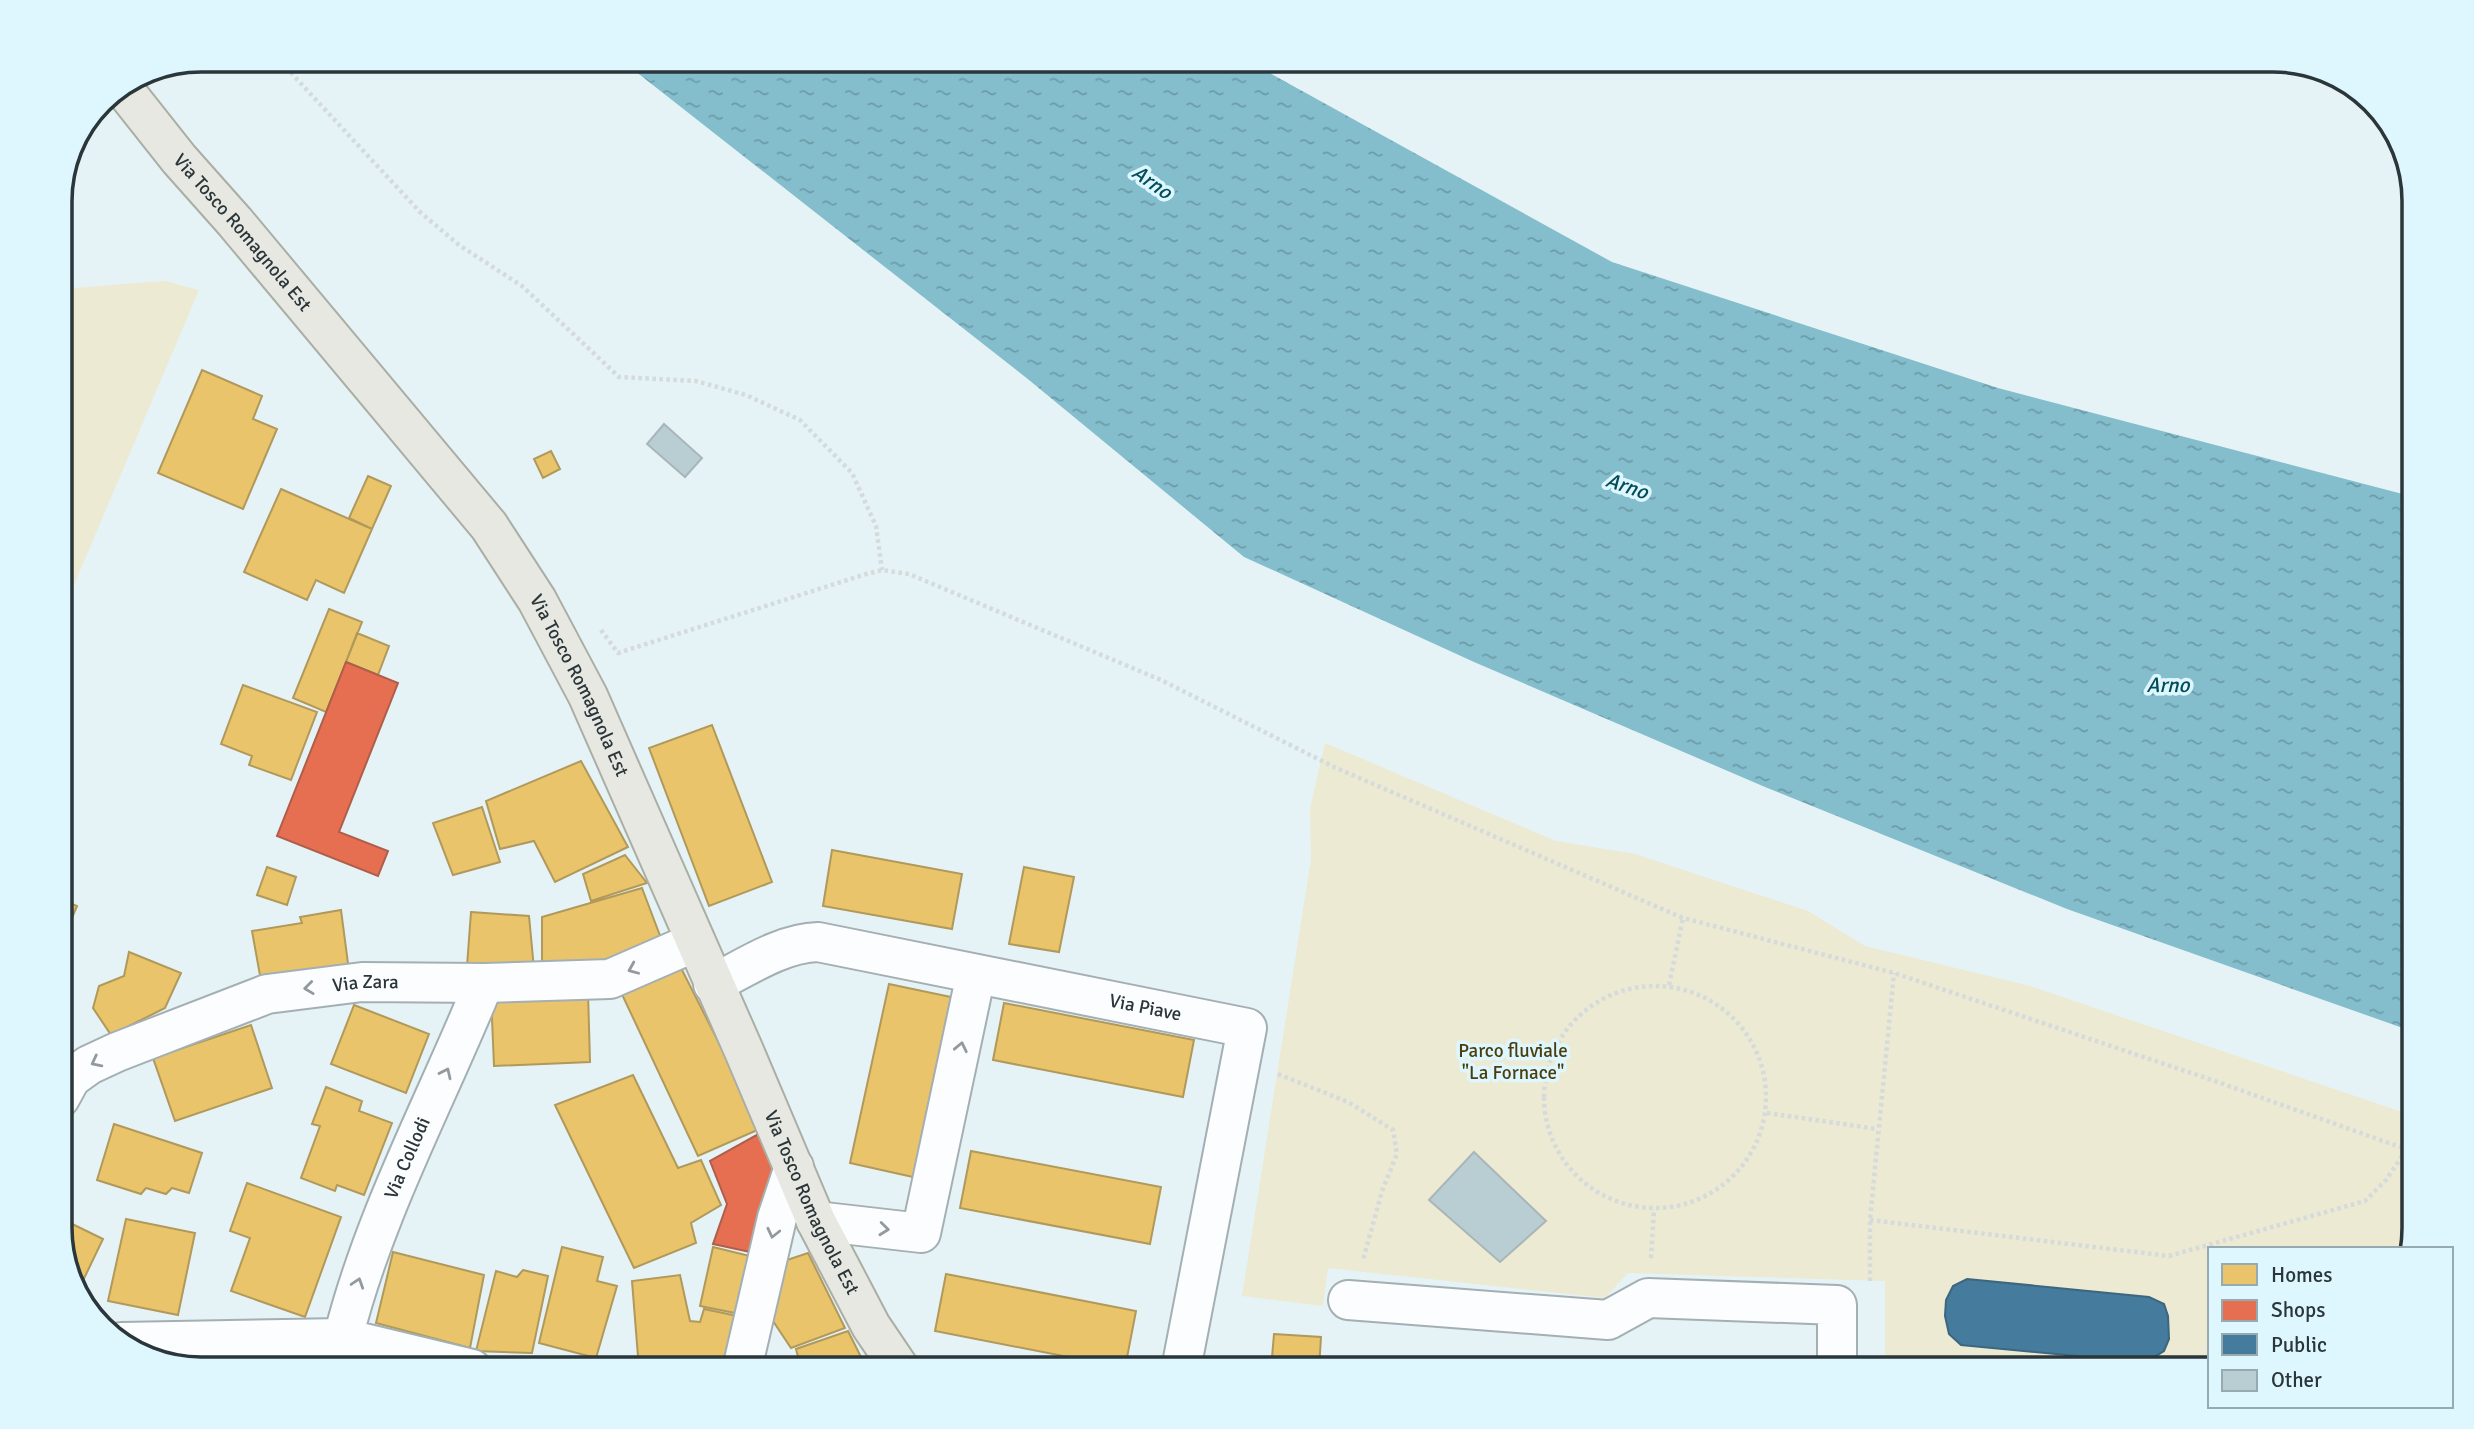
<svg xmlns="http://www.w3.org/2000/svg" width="2474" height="1429" viewBox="0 0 2474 1429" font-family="Signika,sans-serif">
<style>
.green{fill:#ecead2}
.water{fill:url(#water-ripples)}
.homes{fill:#e9c46a;stroke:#b0995b;stroke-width:2}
.shops{fill:#e76f51;stroke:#ae5e4a;stroke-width:2}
.public{fill:#457b9d;stroke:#3d667f;stroke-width:2}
.building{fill:#b8ced3;stroke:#aab5b9;stroke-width:2}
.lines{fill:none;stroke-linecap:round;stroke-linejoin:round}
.minor-casing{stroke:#a4afb3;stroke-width:42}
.major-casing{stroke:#aaaea4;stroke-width:42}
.path{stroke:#d5dadb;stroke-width:4.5;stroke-dasharray:3.5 3.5;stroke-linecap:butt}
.minor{stroke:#fbfdfe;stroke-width:38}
.major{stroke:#e8e8e3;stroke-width:38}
.oneway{stroke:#929a9c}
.labels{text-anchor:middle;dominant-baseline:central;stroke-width:7;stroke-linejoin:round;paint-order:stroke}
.street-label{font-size:19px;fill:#2a3639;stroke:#def7fe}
.park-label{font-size:19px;fill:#4b3e0e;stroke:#def7fe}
.water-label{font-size:21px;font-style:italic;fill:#034c5a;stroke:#def7fe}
.rim{fill:none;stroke:#2a3639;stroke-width:3.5}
</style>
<defs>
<pattern id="water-ripples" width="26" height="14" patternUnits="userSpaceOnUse" patternTransform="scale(1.75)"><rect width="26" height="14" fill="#84becd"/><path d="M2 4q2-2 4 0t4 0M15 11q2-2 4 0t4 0" fill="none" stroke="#6c9ba7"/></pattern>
</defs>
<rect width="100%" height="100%" fill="#e5f3f7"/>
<path class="green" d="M165,281L199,290L60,618V289Z
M1325,743L1556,841L1635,854L1808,911L1865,946L2030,986L2414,1116V1229L2409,1249H2210V1369H1885V1281L1628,1273L1605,1298L1328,1268L1323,1306L1242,1296L1311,859L1310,809Z"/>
<path class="water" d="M621,60H1246L1612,262L1998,388L2414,497V1032L2067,909L1765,787L1474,662L1244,557L1029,380Z"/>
<path class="homes" d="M202,370L262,396L253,419L277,429L243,509L158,473Z
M551,451L560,469L543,478L534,459Z
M368,476L391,486L372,529L349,518Z
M281,489L372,529L344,593L316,580L307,600L244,572Z
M329,609L362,622L326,712L293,698Z
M357,633L389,646L378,675L346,662Z
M243,685L317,712L291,780L249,765L252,756L221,744Z
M712,725L772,882L709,906L649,748Z
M581,761L628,847L555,882L534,841L500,849L486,801Z
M482,807L500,862L453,875L433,823Z
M832,850L962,874L952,929L823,906Z
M625,855L647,883L591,901L583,874Z
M267,867L296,877L287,905L257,895Z
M1024,867L1074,877L1059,952L1009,944Z
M642,888L662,941L602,968H542V917Z
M60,899L77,906L60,947Z
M341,910L349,971L261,981L252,931L302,923L300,917Z
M471,912L529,916L534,969L467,966Z
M129,952L181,973L165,1008L111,1035L93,1008L99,986L124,976Z
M678,962L762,1128L698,1156L619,988Z
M889,984L951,997L913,1177L850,1163Z
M588,992L590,1062L494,1066L491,995Z
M1004,1003L1194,1040L1183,1097L993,1060Z
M354,1005L429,1034L406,1093L331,1064Z
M251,1025L272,1088L175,1121L153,1058Z
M633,1075L678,1168L701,1160L721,1205L691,1223L696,1243L634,1268L555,1105Z
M326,1087L362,1101L359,1111L392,1123L364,1195L337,1185L335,1191L301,1178L320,1126L312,1124Z
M114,1124L202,1153L189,1193L172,1188L166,1194L146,1188L141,1194L97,1180Z
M971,1151L1161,1187L1150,1244L960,1208Z
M247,1183L341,1217L305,1317L231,1291L250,1238L230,1231Z
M60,1218L103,1239L78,1291L60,1238Z
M126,1219L195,1233L178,1315L108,1301Z
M562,1247L603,1257L597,1281L617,1286L596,1358L539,1343Z
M713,1247L762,1259L750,1316L700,1306Z
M393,1252L484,1275L470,1348L376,1323Z
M808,1253L845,1328L791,1348L769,1315L781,1262Z
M523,1270L548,1276L532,1353L476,1351L496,1271L517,1277Z
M946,1274L1136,1311L1125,1368L935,1331Z
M680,1275L690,1321L700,1322L704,1309L747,1318L738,1369H639L632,1281Z
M848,1331L867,1369H787L800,1365L796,1349Z
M1274,1334L1321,1337L1319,1369H1271Z"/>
<path class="shops" d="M346,662L398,683L339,832L388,851L378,876L277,836Z
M764,1131L782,1175L764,1255L713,1244L727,1204L710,1161Z"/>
<path class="public" d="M1967,1279L2149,1297L2164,1304L2168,1316L2169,1339L2164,1351L2151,1359L2140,1362L1961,1345L1949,1334L1945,1316L1946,1300L1953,1286Z"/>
<path class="building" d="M664,424L702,458L685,477L647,444Z
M1474,1152L1546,1221L1500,1262L1429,1200Z"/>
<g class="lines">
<g class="minor-casing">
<g id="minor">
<path id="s1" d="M713,984C745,968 781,943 818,942L1247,1028L1182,1364"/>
<path id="s2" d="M60,1098L71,1078L89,1065L117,1052L267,994L362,982L484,983L610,979L695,942"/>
<path d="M816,1221L921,1233L976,974"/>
<path d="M1348,1300L1608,1320L1648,1298L1837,1305V1369"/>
<path d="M121,1342L343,1338"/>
<path id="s3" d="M472,1369L343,1338C374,1214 436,1101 484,983"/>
<path d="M742,1369L777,1218L794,1167"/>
</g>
</g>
<g class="major-casing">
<g id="major">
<path id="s4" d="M122,87L179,159L235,222L489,526L537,600L588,696L744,1051L816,1221L871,1326L900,1369"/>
</g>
</g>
<path class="path" d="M284,60L293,75L420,212L459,245L522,286L619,377L696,381L746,395L800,420L852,473L876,526L882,570
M601,630L618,653L863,575L882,570L909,574L1161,680L1334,767L1683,918L1894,973L2209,1079L2414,1152
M1669,985L1683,918
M1544 1097a111 111 0 1 1 222 0a111 111 0 1 1-222 0Z
M1278,1074L1348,1102L1393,1130L1397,1154L1382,1191L1363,1260
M1767,1113L1877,1129
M1870,1220L2169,1256L2365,1201L2386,1180L2406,1150
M1651,1258L1654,1210
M1870,1281V1220L1894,973"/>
<use href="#minor" class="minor"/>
<use href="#major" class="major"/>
</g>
<defs><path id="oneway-chevron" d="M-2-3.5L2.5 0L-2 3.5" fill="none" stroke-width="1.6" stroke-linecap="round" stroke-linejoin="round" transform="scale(1.75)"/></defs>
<g class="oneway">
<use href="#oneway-chevron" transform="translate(633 969) rotate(157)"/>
<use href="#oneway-chevron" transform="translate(309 988) rotate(173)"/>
<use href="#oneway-chevron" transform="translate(961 1047) rotate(-78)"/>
<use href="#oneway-chevron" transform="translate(96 1062) rotate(153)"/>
<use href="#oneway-chevron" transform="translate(446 1073) rotate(-65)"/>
<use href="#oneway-chevron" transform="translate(884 1229) rotate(6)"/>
<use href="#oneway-chevron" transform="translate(773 1233) rotate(103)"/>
<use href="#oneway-chevron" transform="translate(358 1283) rotate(-72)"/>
</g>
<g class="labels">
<g class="street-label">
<text stroke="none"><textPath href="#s4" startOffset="189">Via Tosco Romagnola Est</textPath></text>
<text stroke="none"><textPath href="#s4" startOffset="756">Via Tosco Romagnola Est</textPath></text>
<text stroke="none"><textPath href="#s2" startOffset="336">Via Zara</textPath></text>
<text stroke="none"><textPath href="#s1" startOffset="448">Via Piave</textPath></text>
<text stroke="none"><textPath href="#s3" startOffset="324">Via Collodi</textPath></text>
<text stroke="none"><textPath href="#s4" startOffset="1323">Via Tosco Romagnola Est</textPath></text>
</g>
<g class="park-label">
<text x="1513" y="1051">Parco fluviale<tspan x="1513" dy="22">"La Fornace"</tspan></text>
</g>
<g class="water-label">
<text transform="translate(1152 182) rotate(35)">Arno</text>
<text transform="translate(1627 486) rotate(19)">Arno</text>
<text x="2168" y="685">Arno</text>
</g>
</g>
<path d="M0 0H2474V1429H0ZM201 72H2273A129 129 0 0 1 2402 201V1228A129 129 0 0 1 2273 1357H201A129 129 0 0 1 72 1228V201A129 129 0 0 1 201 72Z" fill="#def7fe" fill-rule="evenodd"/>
<path class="rim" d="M201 72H2273A129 129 0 0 1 2402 201V1228A129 129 0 0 1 2273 1357H201A129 129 0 0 1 72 1228V201A129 129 0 0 1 201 72Z"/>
<rect x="2208" y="1247" width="245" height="161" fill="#def7fe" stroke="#96aaaf" stroke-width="2"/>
<rect x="2222" y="1264" width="35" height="21" fill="#e9c46a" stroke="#96aaaf" stroke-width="2"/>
<text x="2271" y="1282" font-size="21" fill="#2a3639">Homes</text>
<rect x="2222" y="1300" width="35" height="21" fill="#e76f51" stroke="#96aaaf" stroke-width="2"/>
<text x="2271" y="1317" font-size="21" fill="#2a3639">Shops</text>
<rect x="2222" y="1334" width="35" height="21" fill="#457b9d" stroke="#96aaaf" stroke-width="2"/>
<text x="2271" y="1352" font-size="21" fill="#2a3639">Public</text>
<rect x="2222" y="1370" width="35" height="21" fill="#b8ced3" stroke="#96aaaf" stroke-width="2"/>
<text x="2271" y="1387" font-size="21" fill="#2a3639">Other</text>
</svg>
